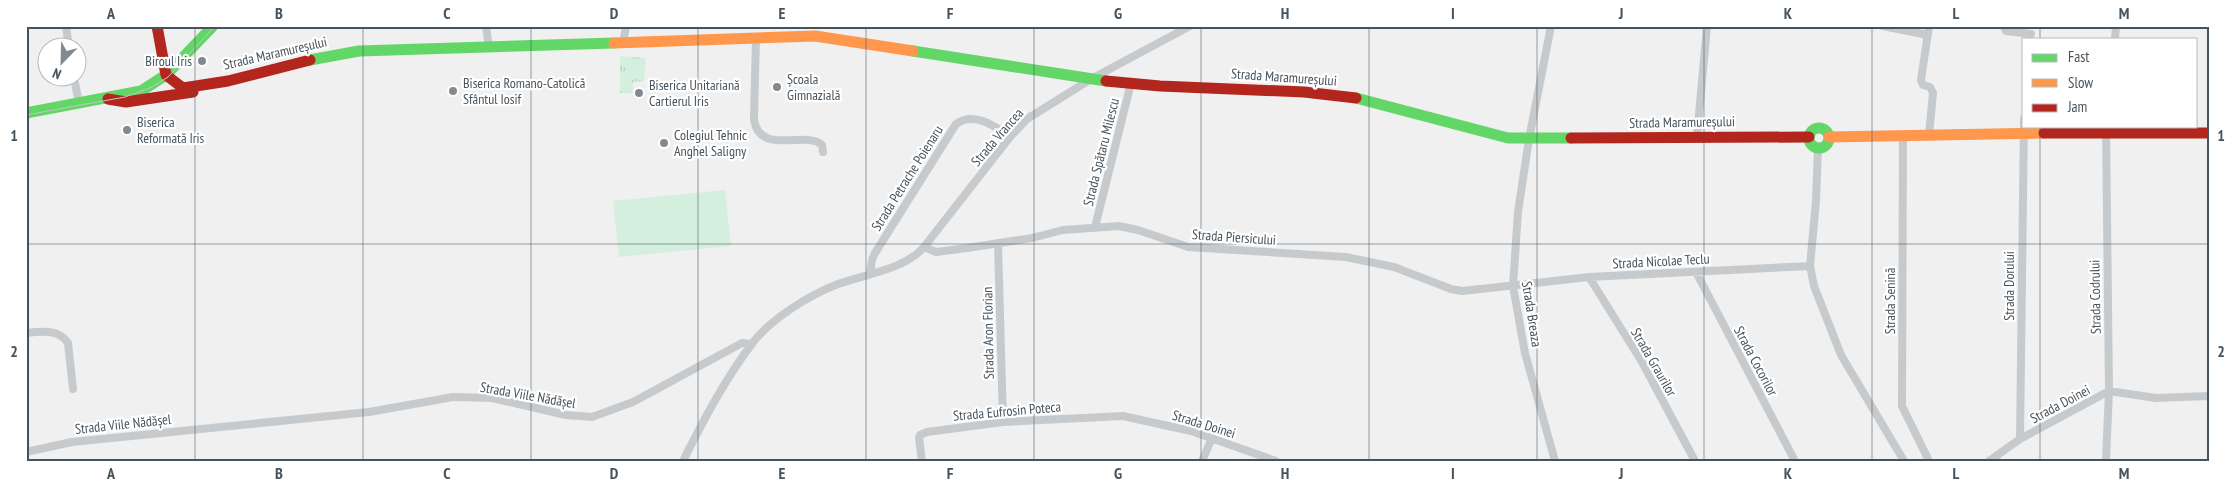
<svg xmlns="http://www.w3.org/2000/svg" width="2235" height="487" viewBox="0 0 2235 487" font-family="'PT Sans Narrow',sans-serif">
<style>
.grass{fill:url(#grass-tufts)}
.garden{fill:#d4efde}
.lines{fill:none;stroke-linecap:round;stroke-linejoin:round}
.street{stroke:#c7cacc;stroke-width:8}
.fast{stroke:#63d668;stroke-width:11}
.slow{stroke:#ff974d;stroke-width:11}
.jam{stroke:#b3261e;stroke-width:11}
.tram{stroke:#c3c6c7;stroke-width:1}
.grid{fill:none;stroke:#47535c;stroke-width:1;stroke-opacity:0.55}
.poi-dot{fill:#828a90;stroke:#fff;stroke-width:2}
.labels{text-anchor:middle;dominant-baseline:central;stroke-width:4.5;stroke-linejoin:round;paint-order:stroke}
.street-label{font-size:14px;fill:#47535c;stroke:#fff}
.poi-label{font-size:14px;fill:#47535c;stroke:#fff;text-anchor:start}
.neatline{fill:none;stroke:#47535c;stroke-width:2}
.grid-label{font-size:16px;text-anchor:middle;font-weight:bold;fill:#47535c}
</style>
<defs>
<pattern id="grass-tufts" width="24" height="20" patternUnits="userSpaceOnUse" patternTransform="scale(1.25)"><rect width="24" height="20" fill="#d4efde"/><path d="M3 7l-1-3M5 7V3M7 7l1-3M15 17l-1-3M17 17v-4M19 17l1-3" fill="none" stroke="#b7cfc1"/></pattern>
</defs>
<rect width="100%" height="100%" fill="#f0f0f0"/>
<path class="grass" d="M620,56L646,58L644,81L633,82V93H620Z"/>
<path class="garden" d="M725,190L731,246L619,257L613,201Z"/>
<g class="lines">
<path class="street" d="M66,26L69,48
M486,26L489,48
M1551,26L1529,139L1518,212L1513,286L1525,353L1555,461
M1883,26L1928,35
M1929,26L1921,80L1923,85L1930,87L1933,93L1929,135
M2004,26L2006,31L2031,34
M756,37L754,120C760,156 806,130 822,145L823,152
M2115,39L2116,26
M623,43L626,26
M74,78L79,103
M2106,126L2109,391L2106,461
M1903,135L1902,406L1929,461
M1697,136L1707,26
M1818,148L1816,201L1810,266L1814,286L1841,355L1904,461
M1095,227L1131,83
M998,243L1003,422
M924,247L936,252L967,248L1032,238L1063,230L1119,226L1138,230L1188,247L1346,257L1394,267L1451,289L1462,291L1589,277L1810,266
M1696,272L1795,461
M870,274L872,260L875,253L956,124C974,111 995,126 1010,137
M1589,277L1642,362L1695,461
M26,333C41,331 59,329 68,343L73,389
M2020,439L2024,118
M26,452L72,442L369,412L453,397L492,398L566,415L592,417L633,402L742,343L751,344
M683,461C703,421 724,381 751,345C769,320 809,295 838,284C865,274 904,270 924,247L1010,137L1027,119L1091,79L1190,26
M922,461L919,438L920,435L927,432L1003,422L1123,416L1191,431L1276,461
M1202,461L1212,438
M1989,461L2020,439L2109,391L2156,398L2209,396"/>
<path class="fast" d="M913,51L1106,81
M310,60L359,51L614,43
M1356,98L1508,138H1571
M26,113L141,91L166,75L213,26
M1809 138a10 10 0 1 1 20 0a10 10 0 1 1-20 0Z"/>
<path class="slow" d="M614,43L815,36L913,51
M1829,137L2044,133"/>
<path class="jam" d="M157,26L166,75L183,88L228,81L310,60
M1106,81L1160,86L1304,92L1356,98
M108,99L126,102L193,92
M2044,133H2209
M1571,138L1809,137"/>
<path class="tram" d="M26,115L125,97L152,87L168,77L215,26"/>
</g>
<path class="grid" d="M195,26V461M363,26V461M531,26V461M698,26V461M866,26V461M1034,26V461M1201,26V461M1369,26V461M1537,26V461M1704,26V461M1872,26V461M2040,26V39M2040,126V461M26,244H2209"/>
<g class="poi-dot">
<circle cx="202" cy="61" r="5"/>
<circle cx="777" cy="87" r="5"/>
<circle cx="453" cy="91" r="5"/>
<circle cx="639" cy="93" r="5"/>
<circle cx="127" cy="130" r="5"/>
<circle cx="664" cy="143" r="5"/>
</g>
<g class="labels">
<g class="street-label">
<text transform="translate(275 53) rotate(-13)">Strada Maramureșului</text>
<text transform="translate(1284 77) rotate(4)">Strada Maramureșului</text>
<text transform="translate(1682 122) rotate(-1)">Strada Maramureșului</text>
<text transform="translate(997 137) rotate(-49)">Strada Vrancea</text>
<text transform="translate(1101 152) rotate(-76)">Strada Spătaru Milescu</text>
<text transform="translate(907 178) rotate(-58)">Strada Petrache Poienaru</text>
<text transform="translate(1234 237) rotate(4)">Strada Piersicului</text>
<text transform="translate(1661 261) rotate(-3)">Strada Nicolae Teclu</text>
<text transform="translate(2009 286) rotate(-90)">Strada Dorului</text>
<text transform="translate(2095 297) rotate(-91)">Strada Codrului</text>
<text transform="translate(1890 301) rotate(-90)">Strada Senină</text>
<text transform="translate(1532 314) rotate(81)">Strada Breaza</text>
<text transform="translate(988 333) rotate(-91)">Strada Aron Florian</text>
<text transform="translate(1756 361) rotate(62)">Strada Cocorilor</text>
<text transform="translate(1654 362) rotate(60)">Strada Graurilor</text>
<text transform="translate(528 395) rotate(10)">Strada Viile Nădășel</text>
<text transform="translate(2060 404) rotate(-28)">Strada Doinei</text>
<text transform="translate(1007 411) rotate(-5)">Strada Eufrosin Poteca</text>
<text transform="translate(123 424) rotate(-6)">Strada Viile Nădășel</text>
<text transform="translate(1204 424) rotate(17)">Strada Doinei</text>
</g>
<g class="poi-label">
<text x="192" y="61" text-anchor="end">Biroul Iris</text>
<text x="787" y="79">Școala<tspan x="787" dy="16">Gimnazială</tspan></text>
<text x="463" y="83">Biserica Romano-Catolică<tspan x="463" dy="16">Sfântul Iosif</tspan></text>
<text x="649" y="85">Biserica Unitariană<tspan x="649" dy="16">Cartierul Iris</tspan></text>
<text x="137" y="122">Biserica<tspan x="137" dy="16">Reformată Iris</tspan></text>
<text x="674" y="135">Colegiul Tehnic<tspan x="674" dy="16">Anghel Saligny</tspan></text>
</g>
</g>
<rect width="2235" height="487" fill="none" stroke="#ffffff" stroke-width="55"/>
<rect x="2022" y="38" width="175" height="90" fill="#ffffff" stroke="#b5babe"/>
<rect x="2032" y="54" width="25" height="8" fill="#63d668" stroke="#b5babe"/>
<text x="2068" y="62" font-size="15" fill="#47535c">Fast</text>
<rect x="2032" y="79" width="25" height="8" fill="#ff974d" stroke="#b5babe"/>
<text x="2068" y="88" font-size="15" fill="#47535c">Slow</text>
<rect x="2032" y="104" width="25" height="8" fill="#b3261e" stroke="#b5babe"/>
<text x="2068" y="112" font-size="15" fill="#47535c">Jam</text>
<g transform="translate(62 62) rotate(203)"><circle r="24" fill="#ffffff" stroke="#b5babe"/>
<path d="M0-4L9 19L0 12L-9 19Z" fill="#828a90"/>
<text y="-8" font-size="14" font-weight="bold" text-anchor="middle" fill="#47535c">N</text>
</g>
<rect x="28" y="28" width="2180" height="432" class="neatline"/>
<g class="grid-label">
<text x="111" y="19">A</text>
<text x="279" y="19">B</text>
<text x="447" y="19">C</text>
<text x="614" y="19">D</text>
<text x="782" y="19">E</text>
<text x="950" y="19">F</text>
<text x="1118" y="19">G</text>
<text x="1285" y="19">H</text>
<text x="1453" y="19">I</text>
<text x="1621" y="19">J</text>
<text x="1788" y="19">K</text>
<text x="1956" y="19">L</text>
<text x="2124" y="19">M</text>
<text x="14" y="141">1</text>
<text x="2221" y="141">1</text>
<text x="14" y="357">2</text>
<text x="2221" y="357">2</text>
<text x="111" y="479">A</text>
<text x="279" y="479">B</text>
<text x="447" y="479">C</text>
<text x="614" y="479">D</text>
<text x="782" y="479">E</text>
<text x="950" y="479">F</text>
<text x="1118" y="479">G</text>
<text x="1285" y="479">H</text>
<text x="1453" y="479">I</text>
<text x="1621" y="479">J</text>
<text x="1788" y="479">K</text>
<text x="1956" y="479">L</text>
<text x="2124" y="479">M</text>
</g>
</svg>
